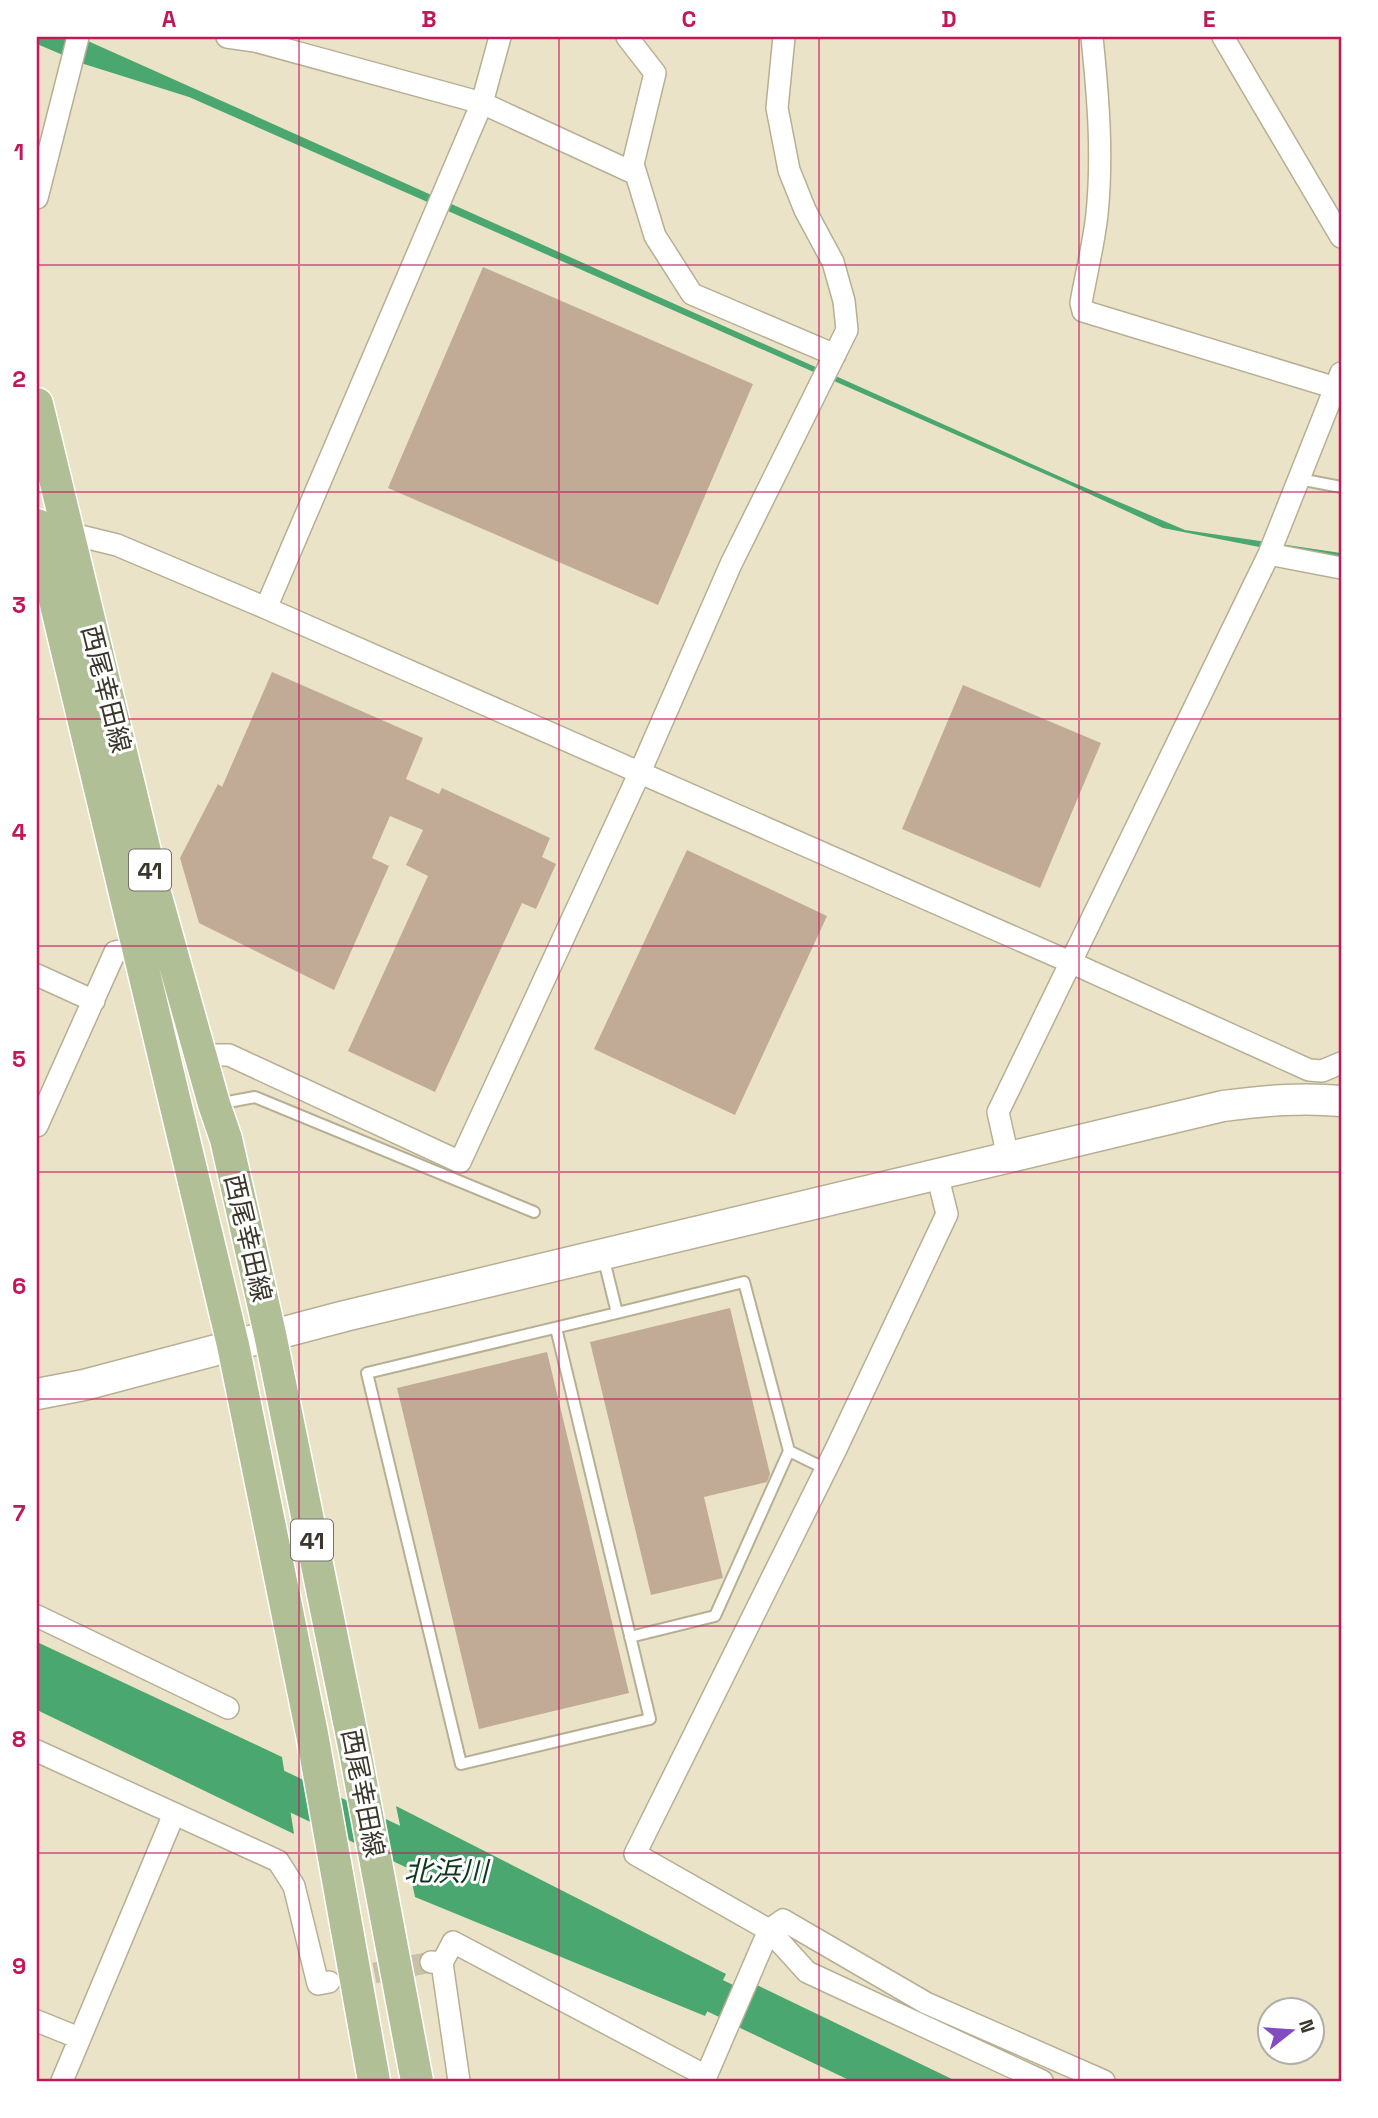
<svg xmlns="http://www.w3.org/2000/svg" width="1378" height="2118" viewBox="0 0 1378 2118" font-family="'Space Grotesk','Noto Sans JP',sans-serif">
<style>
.water{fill:#49a76f}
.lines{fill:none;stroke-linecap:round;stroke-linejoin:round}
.river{stroke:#49a76f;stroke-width:35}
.building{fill:#c1ab97}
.street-tunnel{stroke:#c8c1a8;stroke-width:21;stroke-dasharray:21 10;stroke-linecap:butt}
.lane-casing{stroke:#b7af94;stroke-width:14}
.street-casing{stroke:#b7af94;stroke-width:24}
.secondary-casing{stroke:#b7af94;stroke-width:33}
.primary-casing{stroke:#fff;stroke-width:35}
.lane{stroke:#fff;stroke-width:10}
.street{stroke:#fff;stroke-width:21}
.secondary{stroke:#fff;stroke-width:30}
.primary{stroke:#b1bf96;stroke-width:32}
.grid{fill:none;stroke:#c2185b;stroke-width:2;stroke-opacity:0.55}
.labels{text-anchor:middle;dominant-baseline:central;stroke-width:6;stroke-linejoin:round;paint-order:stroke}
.shield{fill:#fff;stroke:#75736b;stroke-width:2}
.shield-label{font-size:24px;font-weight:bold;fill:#3a372c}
.street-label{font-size:26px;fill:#3a372c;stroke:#fff}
.water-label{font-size:28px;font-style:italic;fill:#103821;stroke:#fff}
.neatline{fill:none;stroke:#c2185b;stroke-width:2.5}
.grid-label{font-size:23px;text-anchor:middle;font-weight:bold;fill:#c2185b}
</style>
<rect width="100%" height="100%" fill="#ebe3c7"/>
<path class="water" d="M37,37H79L1072,482L1185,530L1341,553V563L1163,528L1070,485L189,97L84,64L37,44Z
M37,1642L282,1757L294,1834L37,1710Z
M396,1806L726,1974L705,2016L415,1897Z
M757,1985L956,2081H851L734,2025Z"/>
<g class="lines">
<path class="river" d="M244,1771L446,1867
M674,1976L768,2021"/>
</g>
<path class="building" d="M483,267L753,384L658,605L388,488Z
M272,672L423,738L406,779L439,794L442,788L550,838L542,857L556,864L536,909L522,903L435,1092L348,1051L428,876L406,865L423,830L390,816L372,858L389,866L334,990L199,923L180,858L218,784L222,787Z
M963,685L1101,743L1040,888L902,829Z
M687,850L827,916L735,1115L594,1049Z
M730,1308L770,1474L767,1482L704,1497L723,1578L651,1595L590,1342Z
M547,1352L629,1693L479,1729L397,1388Z"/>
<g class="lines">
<path class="street-tunnel" d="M344,1979L431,1962"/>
<g class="lane-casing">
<path id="lane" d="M1299,479L1341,487
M217,1104L255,1097L534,1212
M617,1313L744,1282L789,1451L715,1616L630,1637
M556,1328L650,1719L461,1764L367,1373L617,1313L603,1256
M789,1451L826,1469"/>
</g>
<g class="street-casing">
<path id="street" d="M227,37L255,41L482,103L636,174
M627,37L655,73L633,164L655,236L692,294L835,355
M1092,37C1098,96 1103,154 1097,214C1094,243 1086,274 1081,303L1083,311L1336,388
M1223,37L1341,237
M37,198L78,37
M68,533L117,545L266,608L1072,963L1309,1070L1322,1071L1341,1063
M1269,554L1341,568
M266,608L482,103L500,37
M37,975L94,1001
M201,1055H229L460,1162L640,772L731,564L847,330L844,301L833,262L805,210L789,170L777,108L784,37
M37,1126L115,952L139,947
M1008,1157L998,1112L1269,554L1341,373
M937,1174L947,1214L836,1449L635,1854L769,1930L807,1972L1042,2081
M37,1616L228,1708
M37,1751L278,1861L294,1886L318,1984L329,1982
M431,1962L442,1963L453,1942L706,2076
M442,1963L459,2081
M37,2021L79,2038
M62,2081L174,1814
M704,2081L769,1930L783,1920L926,2003L1104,2081"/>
</g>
<g class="secondary-casing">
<path id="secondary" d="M37,1394L84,1385L345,1316L1223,1106C1262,1101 1301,1097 1341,1101"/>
</g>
<g class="primary-casing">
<path id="primary" d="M37,404L155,893L214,1104L226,1139L270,1334L354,1746L417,2081
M37,525L233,1345L312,1734L374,2081"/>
</g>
<use href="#lane" class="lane"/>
<use href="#street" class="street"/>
<use href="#secondary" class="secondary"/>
<use href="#primary" class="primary"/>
</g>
<path class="grid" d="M299,37V2081M559,37V2081M819,37V2081M1079,37V2081M37,265H1341M37,492H1341M37,719H1341M37,946H1341M37,1172H1341M37,1399H1341M37,1626H1341M37,1853H1341"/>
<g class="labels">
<g class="shield">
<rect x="129" y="849.5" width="42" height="41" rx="5"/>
<rect x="291" y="1519.5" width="42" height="41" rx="5"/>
</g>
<g class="shield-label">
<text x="150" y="870">41</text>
<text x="312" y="1540">41</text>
</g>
<g class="street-label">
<text transform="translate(106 689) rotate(76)">西尾幸田線</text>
<text transform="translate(248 1238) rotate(77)">西尾幸田線</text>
<text transform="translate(363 1793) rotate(79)">西尾幸田線</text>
</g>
<g class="water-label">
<text x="446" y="1871">北浜川</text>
</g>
</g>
<rect width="1378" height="2118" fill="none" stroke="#ffffff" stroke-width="77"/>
<g transform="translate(1291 2031) rotate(73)"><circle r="33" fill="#ffffff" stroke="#b0afab" stroke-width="2"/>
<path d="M0-5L12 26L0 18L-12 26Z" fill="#834bc2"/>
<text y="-10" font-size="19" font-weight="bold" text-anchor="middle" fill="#3a372c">N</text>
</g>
<rect x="38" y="38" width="1302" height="2042" class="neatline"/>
<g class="grid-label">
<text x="169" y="27">A</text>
<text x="429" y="27">B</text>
<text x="689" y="27">C</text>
<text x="949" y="27">D</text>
<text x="1209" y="27">E</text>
<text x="19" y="160">1</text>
<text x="19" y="387">2</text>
<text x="19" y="613">3</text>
<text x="19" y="840">4</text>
<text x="19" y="1067">5</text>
<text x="19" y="1294">6</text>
<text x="19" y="1521">7</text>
<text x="19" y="1747">8</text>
<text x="19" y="1974">9</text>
</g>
</svg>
